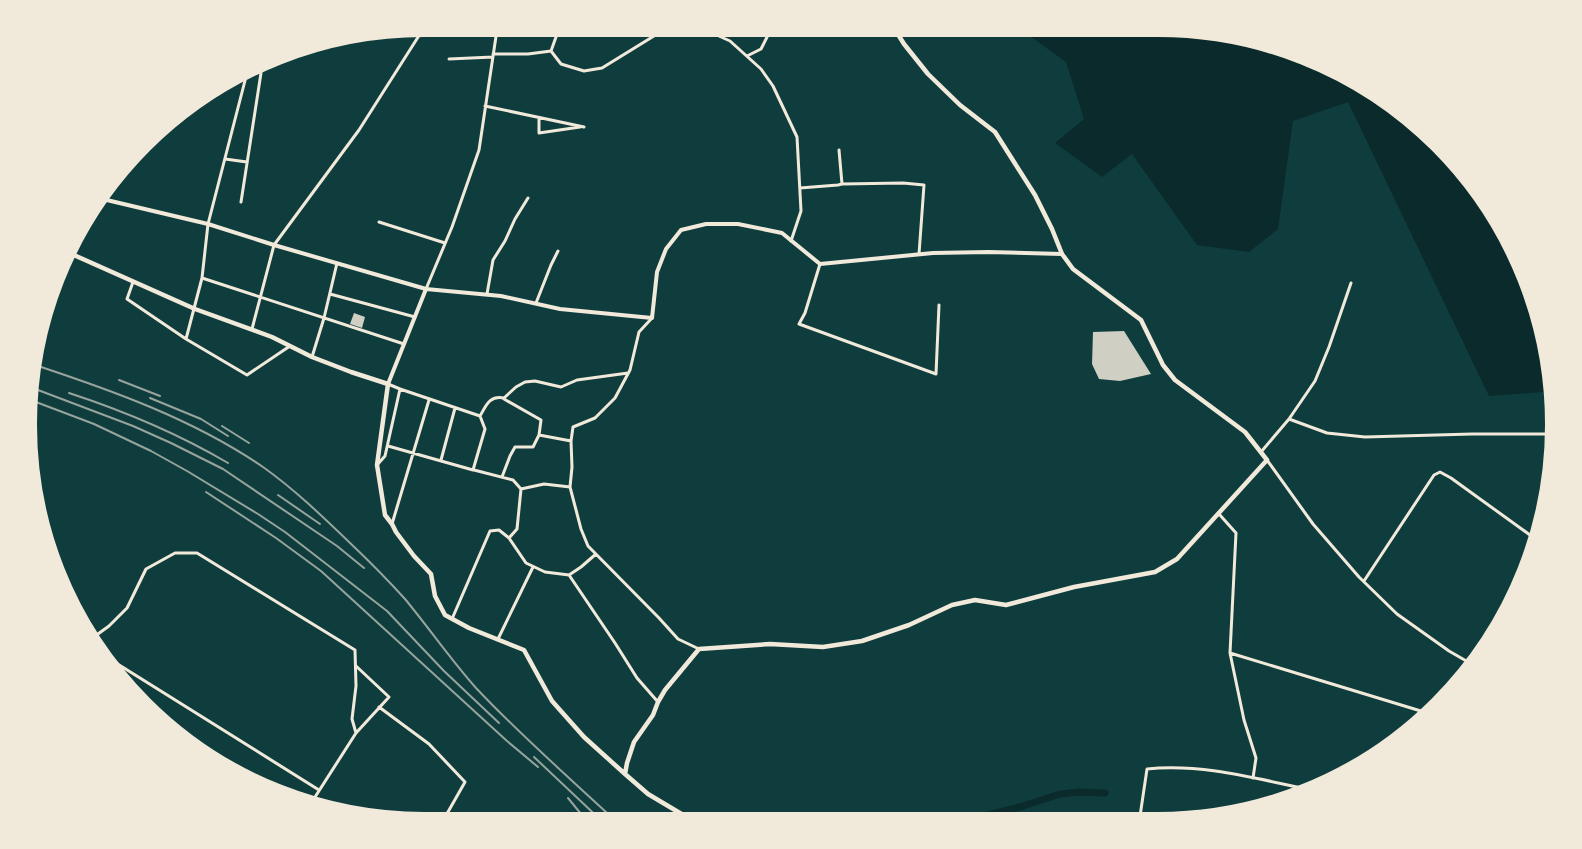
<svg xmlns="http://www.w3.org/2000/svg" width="1582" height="849" viewBox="0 0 1582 849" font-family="Figtree,sans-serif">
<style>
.water{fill:#0a2a2b}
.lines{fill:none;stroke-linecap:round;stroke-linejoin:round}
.canal{stroke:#0a2a2b;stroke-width:7}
.building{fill:#cfcfc3}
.minor{stroke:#f1e9da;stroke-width:3}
.tertiary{stroke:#f1e9da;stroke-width:4}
.secondary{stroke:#f1e9da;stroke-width:4.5}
.rail{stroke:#97a49c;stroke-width:2}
.rim{fill:none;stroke:#f1e9da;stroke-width:8}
</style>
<rect width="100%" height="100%" fill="#0f3d3e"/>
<path class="water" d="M1012,23H1183L1262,36L1358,76L1422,122L1476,180L1518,246L1546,320L1557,391L1489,396L1348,102L1293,121L1278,229L1249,252L1197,245L1132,154L1102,177L1055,143L1084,119L1066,62Z"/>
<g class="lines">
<path class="canal" d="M1166,818L1176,823
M952,824L1023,806L1060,794L1080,792L1105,793"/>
</g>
<path class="building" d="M354,313L365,317L362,328L350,324Z
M1124,331L1151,374L1120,381L1099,379L1092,364L1093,332Z"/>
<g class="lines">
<path class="minor" d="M690,23L730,41L761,69L773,86L797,137L801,211L791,241
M365,32L419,33
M551,51L561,23
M493,54H528L551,51L561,64L584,71L602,68L675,23
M747,56L761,49L774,23
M449,59L493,57
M485,106L584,127
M539,118V133L580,127
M839,150L842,184
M225,159L247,162
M800,188L838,185L842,184L903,183L924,185L919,254
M241,202L261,73
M379,222L445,243
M70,254L77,229
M820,264L805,313L799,324L936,374L939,305
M202,278L404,344
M133,282L127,299L186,339L247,375L290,346
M426,289L452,227L479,150L498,23
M330,294L415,317
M487,294L493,260L505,241L515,219L528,198
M536,303L551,265L558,251
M652,318L639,332L630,370L615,398L595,418L573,427L571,441L572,467L570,487L581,529L588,546L659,618L678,639L699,649
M252,329L274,245L359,130L427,23
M186,339L202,278L208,224L248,69
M312,357L324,318L337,263
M388,384L400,389
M504,399L541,420L539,435L571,441
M1289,419L1315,381L1329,347L1351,283
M388,446L473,470L485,429L480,416
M1261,452L1289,419L1327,433L1365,437L1472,434H1557
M441,460L455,408
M1267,460L1313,524L1359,577L1397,614L1449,651L1475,666
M377,465L385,456L400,389L480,416C486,406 489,395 504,398L516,387L525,382L535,381L561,387L577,380L628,373
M474,470L513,480L521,489
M502,477L510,456L515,447H533L539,435
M570,487L544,484L521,489L517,529L509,538L526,563L545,572L569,575L581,567L596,554
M1219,514L1236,533L1230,653L1434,715
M392,524L429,400
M569,575L615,643L637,678L658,702
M1364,581L1434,475L1440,472L1451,478L1541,543
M452,619L490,531L499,530L509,538
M91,639L109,626L127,608L146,569L175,553H197L355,650L356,686L352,719L356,733L308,808
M498,639L533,567
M100,653L319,790
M1230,653L1244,720L1256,758L1253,778
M1461,684L1470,663L1514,596L1537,556
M379,707L429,744L465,782L440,826
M356,733L389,697L356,666
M1139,823L1147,769C1203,763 1261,780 1316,791"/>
<path class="tertiary" d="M94,197L208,224L274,245L426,289L501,296L560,309L652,318L657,272L666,249L681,230L706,224H738L782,233L820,264L933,253L989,252L1062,254
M388,384L426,289"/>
<path class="secondary" d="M67,252L195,309L272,337L312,357L351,372L388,384L377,465L385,515L392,524L396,532L414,556L431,574L435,596L445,615L469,628L524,650L552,701L584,737L625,774
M700,825L648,794L625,774L627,763L634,742L653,715L658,702L665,690L699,649L770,644L823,647L862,641L909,625L952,605L975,600L1006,605L1074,587L1155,572L1177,559L1267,460L1245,432L1175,380L1163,365L1141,320L1073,269L1062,254L1052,229L1035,195L995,132L960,105L928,74L904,44L891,23"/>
<path class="rail" d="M32,364C111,390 193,419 263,467C294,489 321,515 348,541C368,560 387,579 405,599C429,628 451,660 476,688C521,736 572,780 620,825
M119,380L160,396
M30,387L133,426L171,443L223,469L337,546L364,568
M69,393C124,411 177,433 228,463
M150,398L201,419L228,436
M28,399L94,424L151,451L187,471L258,514L285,532L387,611L444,671L499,723
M222,426L249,443
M206,492L276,538L321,571L507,741L538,767
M278,495L320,524
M534,757L606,825
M568,798L590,825"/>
</g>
<path d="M0 0H1582V849H0ZM424 33H1158A391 391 0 0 1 1549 424V425A391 391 0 0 1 1158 816H424A391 391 0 0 1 33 425V424A391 391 0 0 1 424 33Z" fill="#f1e9da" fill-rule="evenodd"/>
<path class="rim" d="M424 33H1158A391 391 0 0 1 1549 424V425A391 391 0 0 1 1158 816H424A391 391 0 0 1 33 425V424A391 391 0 0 1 424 33Z"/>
</svg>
